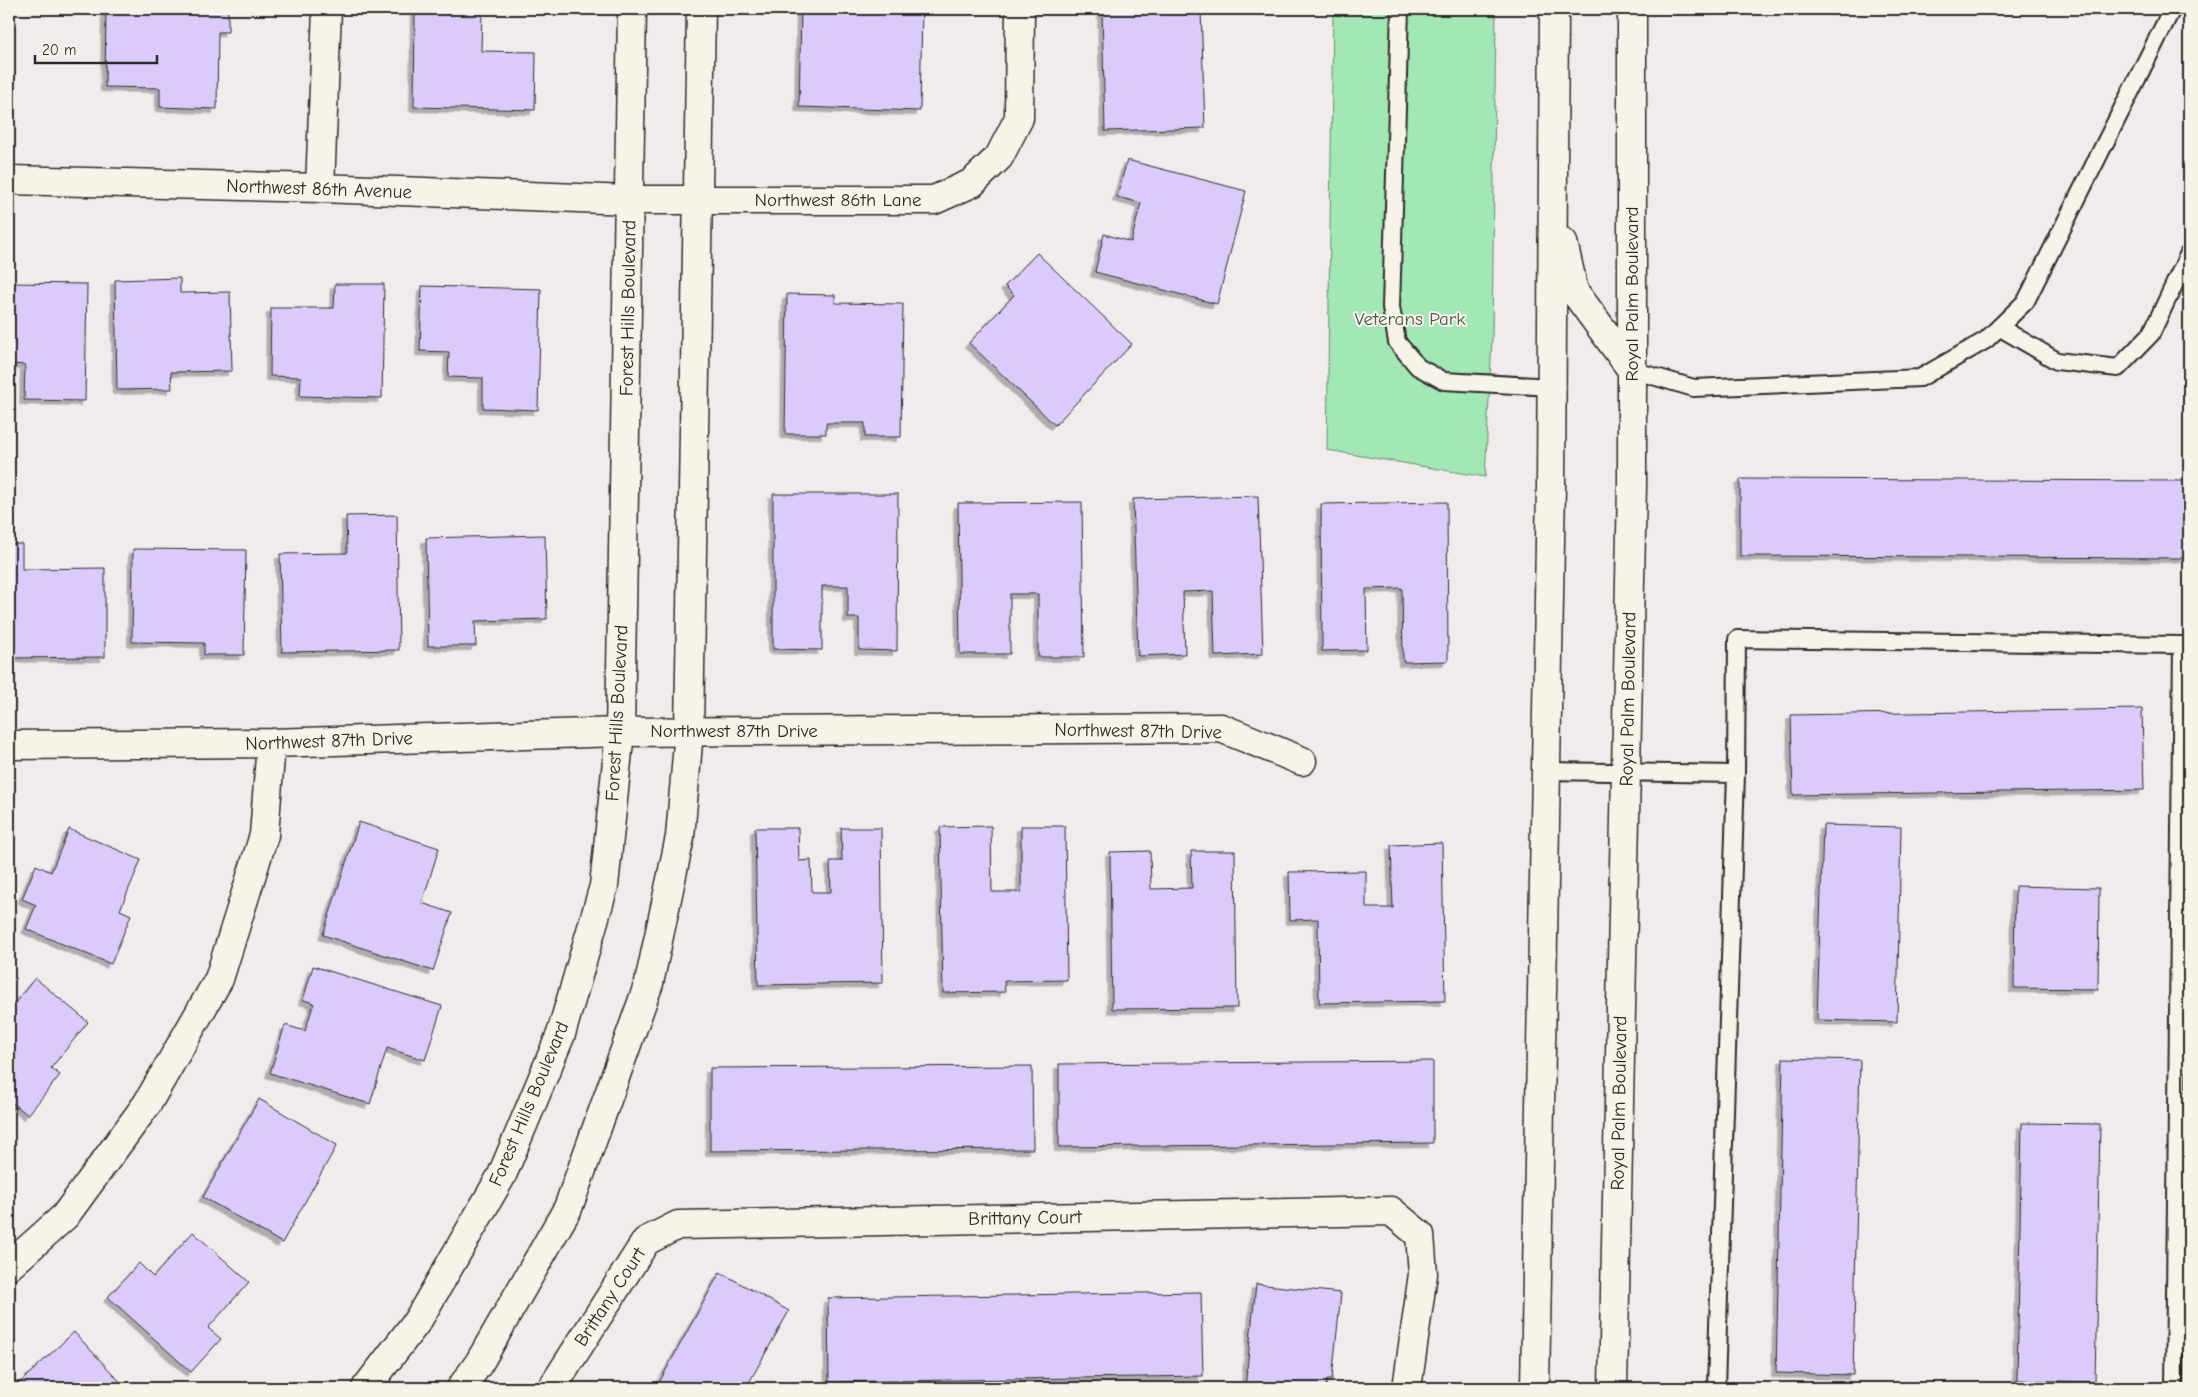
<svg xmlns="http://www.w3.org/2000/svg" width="2198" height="1397" viewBox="0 0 2198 1397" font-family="'Comic Neue',sans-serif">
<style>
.green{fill:#a2e8b4;stroke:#668a70}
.building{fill:#dbcbfc;stroke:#2b2b2b;filter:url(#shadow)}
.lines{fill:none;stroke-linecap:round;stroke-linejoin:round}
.lane-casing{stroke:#2b2b2b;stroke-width:20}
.street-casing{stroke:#2b2b2b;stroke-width:31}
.secondary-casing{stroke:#2b2b2b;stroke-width:31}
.lane{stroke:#f7f3e8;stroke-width:16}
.street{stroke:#f7f3e8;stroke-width:28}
.secondary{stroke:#f7f3e8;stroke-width:28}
.labels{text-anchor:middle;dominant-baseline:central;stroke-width:4;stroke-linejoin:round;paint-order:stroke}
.street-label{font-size:19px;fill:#2b2b2b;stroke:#f7f3e8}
.park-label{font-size:19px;fill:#495a4d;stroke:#f7f3e8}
</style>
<defs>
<filter id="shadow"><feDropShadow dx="-4.5" dy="4.5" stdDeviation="0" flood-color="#0004"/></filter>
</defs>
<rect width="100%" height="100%" fill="#f1ebec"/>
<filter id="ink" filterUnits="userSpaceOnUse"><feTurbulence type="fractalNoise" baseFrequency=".02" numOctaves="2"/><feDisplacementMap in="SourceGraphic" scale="10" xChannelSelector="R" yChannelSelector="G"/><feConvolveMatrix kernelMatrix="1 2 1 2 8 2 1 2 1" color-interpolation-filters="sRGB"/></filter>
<g filter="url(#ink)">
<path class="green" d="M1333,9H1496L1492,338L1485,477L1327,450Z"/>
<path class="building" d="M106,9H228V32H218L217,109L160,107V88L105,87Z
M415,9H482L481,51L536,52L535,110L414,107Z
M801,9H922L920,111L799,107Z
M1102,9H1201L1205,128L1105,131Z
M1127,160L1246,191L1217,304L1095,272L1104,234L1131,242L1141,203L1117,197Z
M1037,253L1132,344L1055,425L969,343L1014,295L1005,286Z
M180,278V293L230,292L232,371L171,372L172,389L117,390L115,280Z
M9,283L87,284L85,401L24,400L25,365L9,364Z
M335,284H384L382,398L300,396L301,377L270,376L271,308H334Z
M422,286L541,289L538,410L483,408V378L448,377L449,352L420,351Z
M787,294L835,295V303L903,304L901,437H865V423H826V434H785Z
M1740,479L2189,481V558L1740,556Z
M773,494H898L897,651L859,650V618H848V586H822V650L773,649Z
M1258,496L1263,654L1215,656L1213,591L1183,592L1185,654L1138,656L1133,499Z
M1082,502L1084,657H1038V594H1010V654H960L958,503Z
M1447,502L1448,661L1403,662L1402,588L1366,589L1367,650L1322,651L1321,504Z
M397,515L399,650L282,652L280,554L347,553L346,516Z
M545,535L547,619L475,621L476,646H428L426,538Z
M9,544H22V569L105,568V657L9,658Z
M133,549L246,550L244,655H204V643L132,642Z
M2142,709L2144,790L1793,795L1791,715Z
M359,822L439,848L422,903L452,913L433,971L323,935Z
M1823,825L1901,827L1897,1022L1817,1020Z
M991,826L992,892H1021V826H1065L1067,980L1004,981L1005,992L943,993L940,827Z
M755,828H798L799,861L811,860L812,892H831L830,861H842L841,828H881L883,983L758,985Z
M69,829L141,860L120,910L131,915L111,964L26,929L36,905L22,899L36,865L51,872Z
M1442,843L1445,1001L1319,1003L1318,919L1290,920L1289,872L1366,871V908H1393L1391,845Z
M1150,851L1151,889L1192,888L1191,851H1235L1237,1008L1112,1009L1110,852Z
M2015,886L2099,888L2098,989L2014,988Z
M313,966L442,1006L425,1060L387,1048L370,1104L270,1073L285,1025L305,1031L314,1003L303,1000Z
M35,978L88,1022L51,1068L60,1075L28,1115L9,1100V1010Z
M1783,1058L1860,1060L1853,1375L1776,1373Z
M1433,1061V1143L1059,1147V1064Z
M1032,1066L1033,1149L710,1151V1068Z
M259,1099L337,1145L282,1243L203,1197Z
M2022,1123L2100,1124L2095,1382L2017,1380Z
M193,1232L249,1282L208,1328L221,1339L191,1372L108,1297L139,1263L153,1277Z
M720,1272L789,1311L746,1388H656Z
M1256,1284L1341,1293L1332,1379H1327L1326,1388H1245Z
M1201,1292L1203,1376L829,1382L828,1298Z
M74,1332L126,1388H14Z"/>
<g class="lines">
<g class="lane-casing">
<path id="lane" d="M1400,9L1391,307L1397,342L1418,367L1444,381L1552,387
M1999,327L2057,361L2118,368L2151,334L2189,253
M1632,370L1694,388L1920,378L1986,340L2026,301L2172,9
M1546,771L1736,774
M1716,1388L1736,774L1737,639L2182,645L2174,1388"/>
</g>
<g class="street-casing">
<path id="street" d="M9,180L320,188L629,200H934L972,183L999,157L1019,118L1020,9
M320,188L327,9
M9,745L271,743L620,732L1221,728L1302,761
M9,1266L65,1216L147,1104L219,979L264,835L271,743
M552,1388L646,1241L678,1225L1391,1211L1420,1235L1423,1274L1407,1388"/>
</g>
<g class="secondary-casing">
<path id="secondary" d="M1563,242L1574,291L1632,370
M366,1388L418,1320L502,1175L561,1034L604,886L620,732L632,9
M461,1388L479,1363L568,1208L649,983L680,837L689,731L701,9
M1535,1388L1551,485L1554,9
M1613,1388L1632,485V9"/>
</g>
<use href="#lane" class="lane"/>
<use href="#street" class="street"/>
<use href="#secondary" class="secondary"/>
</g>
</g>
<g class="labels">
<g class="street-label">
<text transform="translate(319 189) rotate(2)">Northwest 86th Avenue</text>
<text x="838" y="200">Northwest 86th Lane</text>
<text transform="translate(1632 294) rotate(-90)">Royal Palm Boulevard</text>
<text transform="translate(628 308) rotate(-89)">Forest Hills Boulevard</text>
<text transform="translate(1628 699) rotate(-89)">Royal Palm Boulevard</text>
<text transform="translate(617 713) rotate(-87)">Forest Hills Boulevard</text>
<text x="734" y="731">Northwest 87th Drive</text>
<text transform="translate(1138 731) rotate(1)">Northwest 87th Drive</text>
<text transform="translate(329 741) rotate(-2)">Northwest 87th Drive</text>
<text transform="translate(1619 1103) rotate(-89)">Royal Palm Boulevard</text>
<text transform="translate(529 1104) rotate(-67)">Forest Hills Boulevard</text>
<text transform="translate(1025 1218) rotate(-1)">Brittany Court</text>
<text transform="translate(610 1297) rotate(-57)">Brittany Court</text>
</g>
<g class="park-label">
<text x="1410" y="319">Veterans Park</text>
</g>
</g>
<rect width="2198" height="1397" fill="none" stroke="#f7f3e8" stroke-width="30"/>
<rect x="15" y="15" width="2168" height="1367" fill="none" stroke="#2b2b2b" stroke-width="2" filter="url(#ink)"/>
<path d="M35 55v8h122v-8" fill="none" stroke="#2b2b2b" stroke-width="2.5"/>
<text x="42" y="55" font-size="15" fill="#2b2b2b" stroke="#f7f3e8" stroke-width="4" paint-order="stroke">20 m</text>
</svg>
